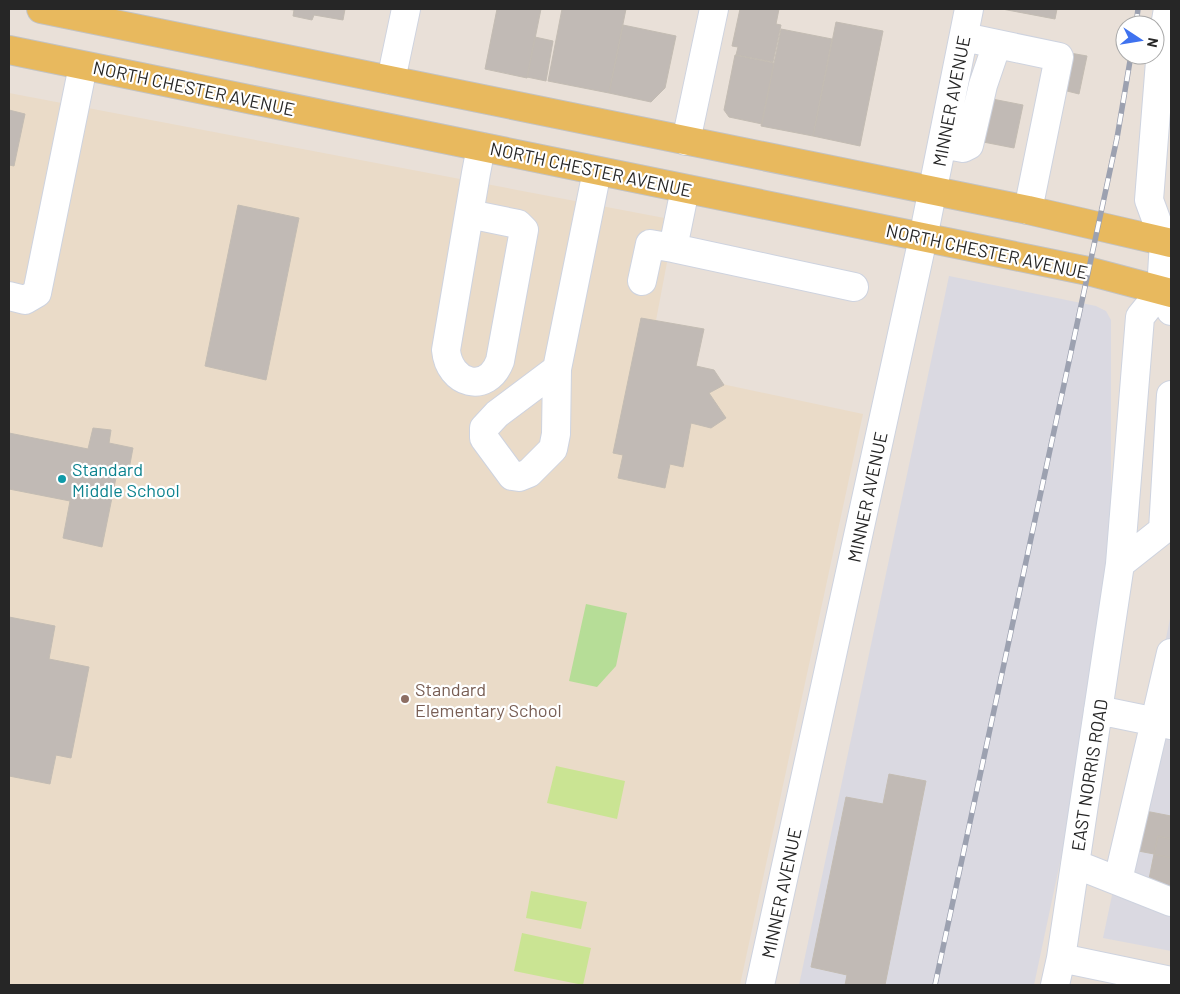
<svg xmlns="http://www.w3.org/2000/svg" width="1180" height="994" viewBox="0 0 1180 994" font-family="Barlow,sans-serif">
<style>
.industrial{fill:#dad9e1}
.education{fill:#eadbc8}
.green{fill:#b6dd97}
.pitch{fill:#cae493}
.building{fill:#c1bab5;stroke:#c3bcb3}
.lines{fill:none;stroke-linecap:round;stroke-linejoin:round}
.minor-casing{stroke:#ced3df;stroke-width:30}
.major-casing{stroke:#c2c2c2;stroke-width:30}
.minor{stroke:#fff;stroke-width:28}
.major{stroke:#e8b95e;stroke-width:28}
.rail-casing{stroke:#9ca1b0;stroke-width:5.5}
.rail{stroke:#fff;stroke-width:4;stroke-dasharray:11;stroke-linecap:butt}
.culture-dot{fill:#0f9aa8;stroke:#fff;stroke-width:2}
.education-dot{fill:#8d6e63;stroke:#fff;stroke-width:2}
.labels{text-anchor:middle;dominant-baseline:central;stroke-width:4.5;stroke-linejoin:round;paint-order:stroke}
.street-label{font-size:18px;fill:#262626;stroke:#fff}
.culture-label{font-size:18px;fill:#0d838f;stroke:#fff;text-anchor:start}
.education-label{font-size:18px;fill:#785e54;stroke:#fff;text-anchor:start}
</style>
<rect width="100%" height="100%" fill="#e9e0d8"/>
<path class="industrial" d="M949,276L1096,306L1106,311L1111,320V622L1034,985H799Z
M1171,614V951L1103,938Z"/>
<path class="education" d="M9,93L675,220L647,368L863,414L740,985H9Z"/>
<path class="green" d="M586,604L627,613L616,666L597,687L569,681Z"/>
<path class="pitch" d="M556,766L625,781L617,819L547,803Z
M531,891L587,902L581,929L526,918Z
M522,933L591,948L583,985L514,971Z"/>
<path class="building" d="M286,9H345L343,20L314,15L312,20L293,16L294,10Z
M497,9H541L527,78L485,69Z
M562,9H626L609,93L548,81Z
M740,9H779L776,24L781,25L773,62L736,55L738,47L732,46Z
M1002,9H1057L1055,19Z
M836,22L883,31L860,146L813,136Z
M623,25L676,36L665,88L651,102L609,93Z
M781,29L832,39L813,136L761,126Z
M535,37L553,41L546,81L527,77Z
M1070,53L1087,56L1079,94L1063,90Z
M735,55L774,63L762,124L729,117L724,110Z
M982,97L1023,105L1014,148L973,140Z
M9,110L25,114L14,166L9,165Z
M238,205L299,218L266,380L205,366Z
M641,318L704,329L696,366L714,370L724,385L709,393L726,418L711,428L691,423L683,467L670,464L665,488L618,478L623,455L613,453Z
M93,428L111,430L109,443L133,448L129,469L118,468L102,547L63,538L70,501L9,489V433L88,449Z
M9,617L55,626L49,659L89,667L71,758L56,755L50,784L9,776Z
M889,774L926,781L885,985H845L847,975L811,967L846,797L883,804Z
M1135,809L1171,816V839L1158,836L1154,854L1128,849Z
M1158,836L1171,839V858L1154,854Z
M1154,854L1171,858V889L1148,884Z"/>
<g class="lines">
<g class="minor-casing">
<path id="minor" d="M1168,9L1161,49L1149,200L1164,241L1161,291L1171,311
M964,37L1059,57L1028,210
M391,80L406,9
M686,141L714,9
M942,144L963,148L969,145L983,85L997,44
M685,189L673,248L854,287
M469,214L518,224L524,230L500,361C487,395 449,384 446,350L476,173L481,147
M642,281L650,244L673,248
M9,296L25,300L37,293L83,66
M557,369L556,434L553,449L529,473L519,477L512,476L484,438V428L497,414L557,369L597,171
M1120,564L1163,530L1171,395
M1098,710L1171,725
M1075,864L1171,902
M1118,880L1171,653
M1061,958L1171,981
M760,985L923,238L969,9
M1055,985L1061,958L1120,564L1140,317L1161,291"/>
</g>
<g class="major-casing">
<path id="major" d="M41,9L1028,210L1171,243
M9,50L1088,271L1171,293"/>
</g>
<use href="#minor" class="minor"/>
<use href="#major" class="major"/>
<g class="rail-casing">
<path id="rail" d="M1136,25L1138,9
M935,985L1117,138L1131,55"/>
</g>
<use href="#rail" class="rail"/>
</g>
<circle class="culture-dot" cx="62" cy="479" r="5"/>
<circle class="education-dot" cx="405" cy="699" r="5"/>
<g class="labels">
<g class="street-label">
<text transform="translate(194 88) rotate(12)">NORTH CHESTER AVENUE</text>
<text transform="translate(951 101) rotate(-79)">MINNER AVENUE</text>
<text transform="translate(591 169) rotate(12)">NORTH CHESTER AVENUE</text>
<text transform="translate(987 251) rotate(12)">NORTH CHESTER AVENUE</text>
<text transform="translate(867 497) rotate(-78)">MINNER AVENUE</text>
<text transform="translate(1089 775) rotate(-81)">EAST NORRIS ROAD</text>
<text transform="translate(781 893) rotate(-78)">MINNER AVENUE</text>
</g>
<g class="culture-label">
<text x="72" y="469">Standard<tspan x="72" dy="21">Middle School</tspan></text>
</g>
<g class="education-label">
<text x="415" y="689">Standard<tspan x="415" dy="21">Elementary School</tspan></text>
</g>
</g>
<rect width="1180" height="994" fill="none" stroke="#262626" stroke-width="20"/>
<g transform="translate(1140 40) rotate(102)"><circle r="24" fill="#ffffff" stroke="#a8a8a8"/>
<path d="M0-4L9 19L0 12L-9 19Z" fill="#3f72ef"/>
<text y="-8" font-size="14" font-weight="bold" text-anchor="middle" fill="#262626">N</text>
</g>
</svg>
